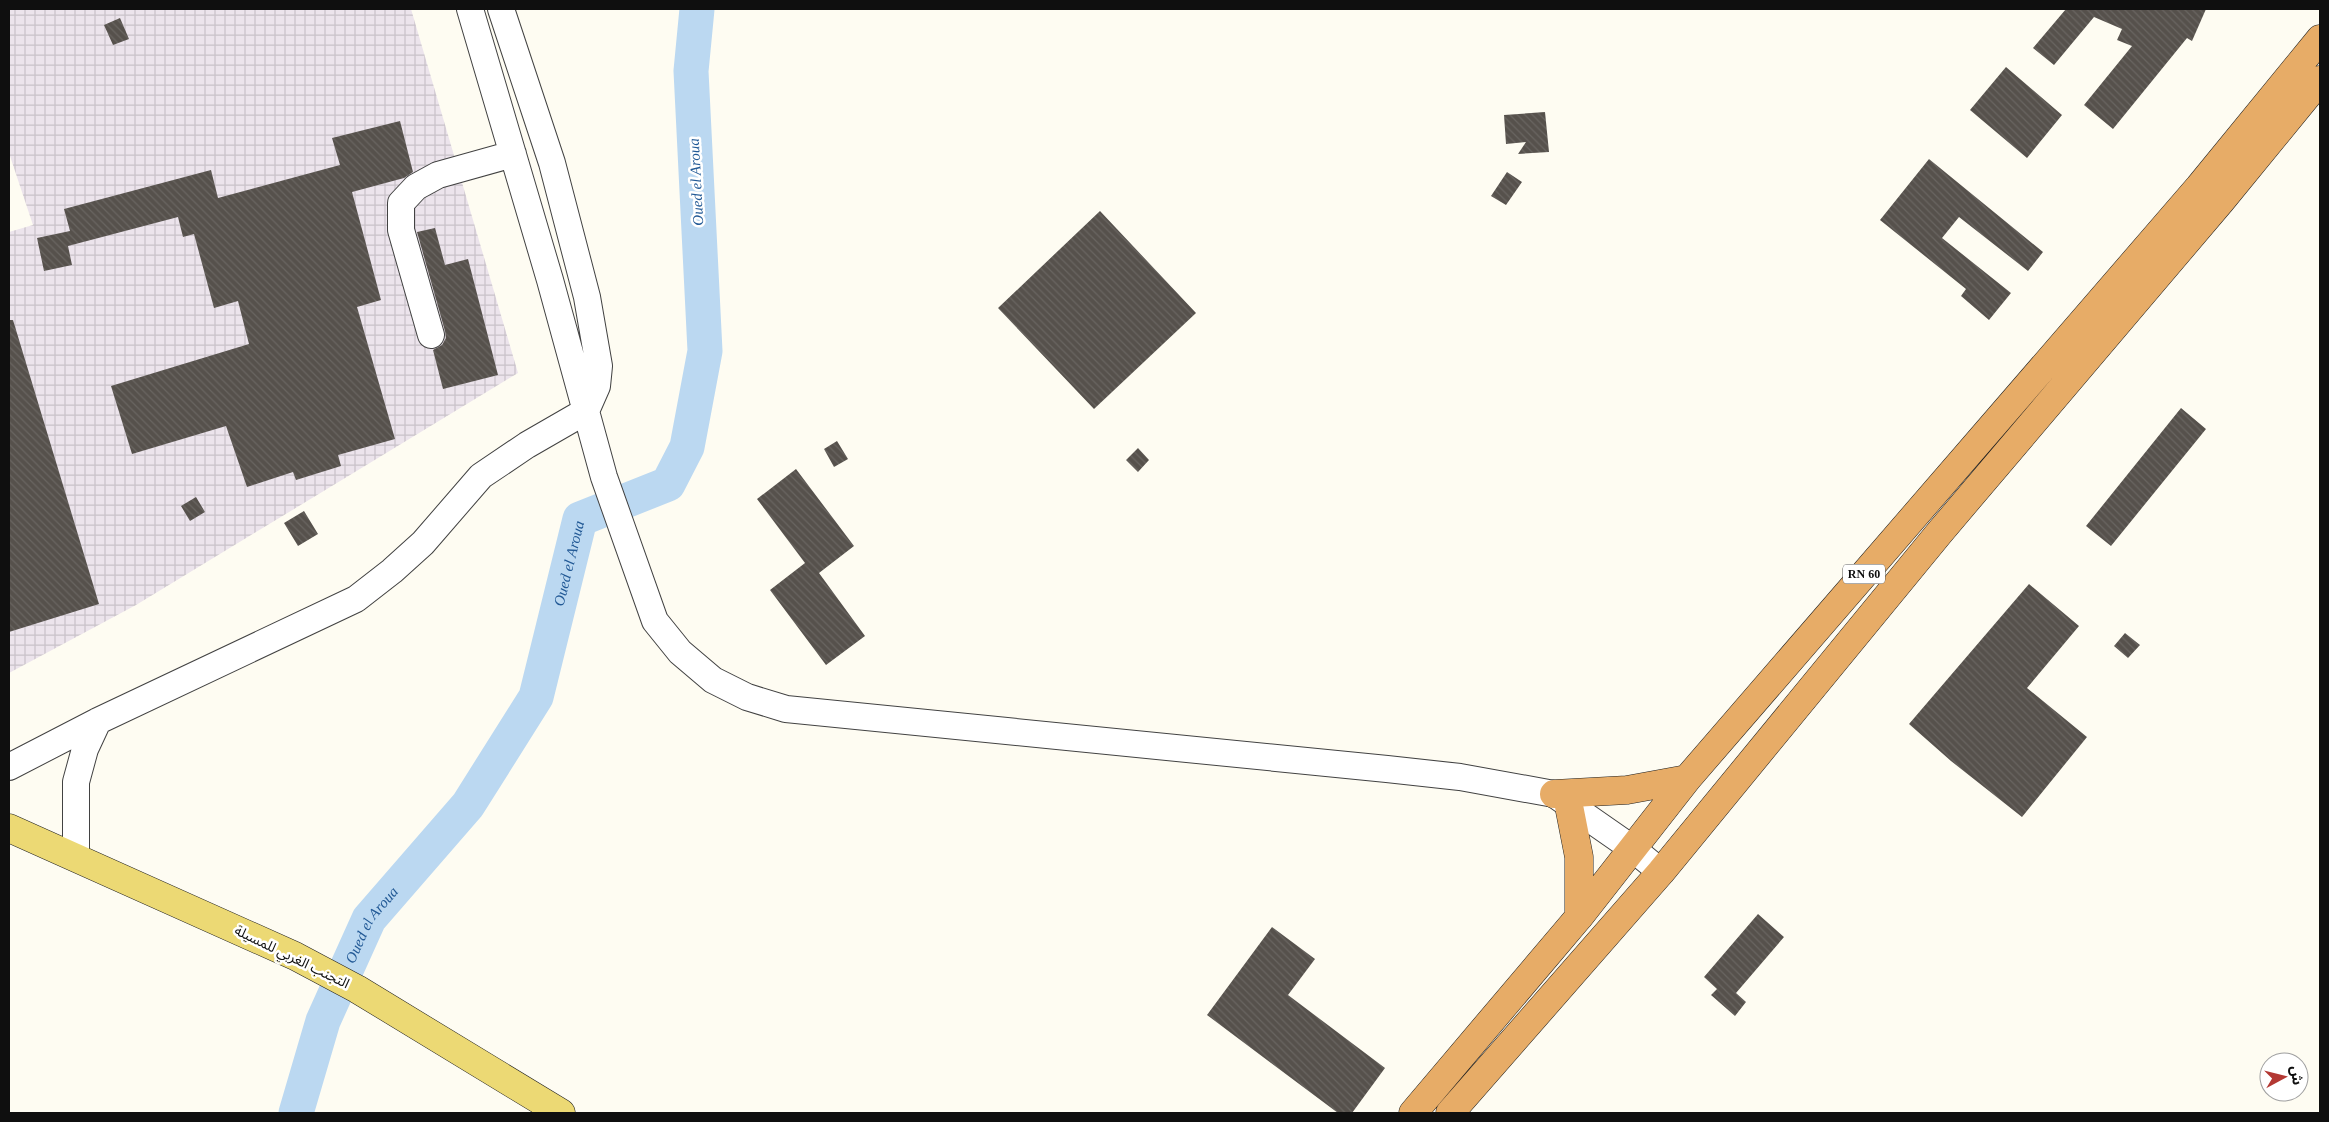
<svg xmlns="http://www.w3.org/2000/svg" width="2329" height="1122" viewBox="0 0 2329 1122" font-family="'Times New Roman','Noto Sans Arabic',serif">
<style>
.industrial{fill:url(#industrial-grid)}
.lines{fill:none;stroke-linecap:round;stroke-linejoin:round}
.river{stroke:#bbd8f1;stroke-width:35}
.building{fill:url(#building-back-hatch)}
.minor-casing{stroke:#424242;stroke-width:28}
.major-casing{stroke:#202020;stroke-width:29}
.highway-casing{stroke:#202020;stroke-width:29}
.minor{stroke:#fff;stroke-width:26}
.major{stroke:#ecd974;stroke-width:28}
.highway{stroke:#e7ac67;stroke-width:28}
.labels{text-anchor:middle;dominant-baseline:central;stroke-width:5;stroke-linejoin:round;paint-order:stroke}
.shield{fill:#fff;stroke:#575757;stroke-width:1}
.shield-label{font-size:12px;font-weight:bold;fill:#0f0f0f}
.street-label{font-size:14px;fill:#0f0f0f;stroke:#fff}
.water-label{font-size:15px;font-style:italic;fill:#235a96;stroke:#fff}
</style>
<defs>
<pattern id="industrial-grid" width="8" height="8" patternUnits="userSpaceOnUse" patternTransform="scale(1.25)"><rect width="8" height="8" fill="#ece4ec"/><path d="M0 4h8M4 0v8" fill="none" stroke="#c9c2c9"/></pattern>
<pattern id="building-back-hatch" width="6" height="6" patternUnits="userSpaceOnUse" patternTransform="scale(1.25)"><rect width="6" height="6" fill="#56514c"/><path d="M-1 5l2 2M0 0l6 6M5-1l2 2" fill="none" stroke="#696561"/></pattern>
</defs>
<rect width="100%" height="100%" fill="#fefcf2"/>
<path class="industrial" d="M9,9H411L518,373L136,605L9,673V232L33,225L9,153Z"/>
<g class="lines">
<path class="river" id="s1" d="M296,1113L323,1021L369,919L468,805L536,697L580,519L668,484L687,447L705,351L691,71L697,9"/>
</g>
<path class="building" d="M2066,9H2206L2192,41L2187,38L2113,129L2084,105L2132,46L2117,40L2122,29L2094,17L2054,65L2033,48Z
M120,18L129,39L113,45L104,25Z
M2006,67L2062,115L2027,158L1970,110Z
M1545,112L1549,152L1518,154L1526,142L1506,144L1504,115Z
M400,121L413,172L404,178L352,192L381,300L357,307L395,439L338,455L341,466L296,480L293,472L247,487L226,426L132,454L111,386L249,344L238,301L214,308L194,234L183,237L178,217L68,246L72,265L44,271L37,238L70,231L64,209L211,170L218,198L340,165L332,138Z
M1929,159L2043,252L2028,271L1959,217L1942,238L2011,293L1989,320L1961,296L1966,289L1880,220Z
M1507,172L1522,182L1506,205L1491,196Z
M1100,211L1196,313L1094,409L998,308Z
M435,228L445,265L468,259L498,375L443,389L433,350L442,345L446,338L445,331L417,232Z
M9,320H13L99,604L9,632Z
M2181,408L2206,429L2111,546L2086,526Z
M837,441L848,459L834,467L824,449Z
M1138,448L1149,460L1138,472L1126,460Z
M796,469L854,546L819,573L865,636L826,665L770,590L805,563L757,499Z
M196,497L205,512L190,521L181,506Z
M304,511L318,534L298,546L284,523Z
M2029,584L2079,626L2027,688L2087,737L2022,817L1951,761L1909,724Z
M2125,633L2140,645L2128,658L2114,646Z
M1758,914L1784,937L1736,993L1746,1002L1735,1016L1711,995L1717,989L1704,977Z
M1272,927L1315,959L1288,995L1385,1068L1352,1113H1338L1207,1015Z"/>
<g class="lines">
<g class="minor-casing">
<path id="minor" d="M470,9L550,280L604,477L655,621L680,652L713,680L747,697L786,709L1387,769L1460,777L1554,794L1633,849L1661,872
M431,335L401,230V203L416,187L438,175L513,154
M9,767L98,721L356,599L392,571L423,543L481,476L527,445L586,411L597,386L599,366L587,297L552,163L501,9
M76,858V782L85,749L98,721"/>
</g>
<g class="major-casing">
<path id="major" d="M9,828L295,956L357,989L561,1113"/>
</g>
<g class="highway-casing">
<path id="highway" d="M1554,794L1627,790L1687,779
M1569,806L1579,857V917
M1413,1113L1579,917L1687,779L2199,187L2320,39
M1450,1113L1661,872L1940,532L2221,201L2320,80"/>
</g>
<use href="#minor" class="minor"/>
<use href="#major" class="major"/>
<use href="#highway" class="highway"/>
</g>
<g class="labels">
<rect class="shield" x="1843" y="564.5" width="42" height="19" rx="4"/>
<g class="shield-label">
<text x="1864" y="574">RN 60</text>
</g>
<g class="street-label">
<text transform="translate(292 957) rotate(26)">التجنب الغربي للمسيلة</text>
</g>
<g class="water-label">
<text transform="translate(696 182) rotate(-93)">Oued el Aroua</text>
<text stroke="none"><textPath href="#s1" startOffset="624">Oued el Aroua</textPath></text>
<text stroke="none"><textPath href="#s1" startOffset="204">Oued el Aroua</textPath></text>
</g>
</g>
<rect width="2329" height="1122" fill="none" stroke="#0f0f0f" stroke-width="20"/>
<g transform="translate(2284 1077) rotate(83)"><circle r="24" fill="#ffffff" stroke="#9f9f9f"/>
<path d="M0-4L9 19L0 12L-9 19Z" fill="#b33833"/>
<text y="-8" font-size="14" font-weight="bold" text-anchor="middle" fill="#0f0f0f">ش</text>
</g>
</svg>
